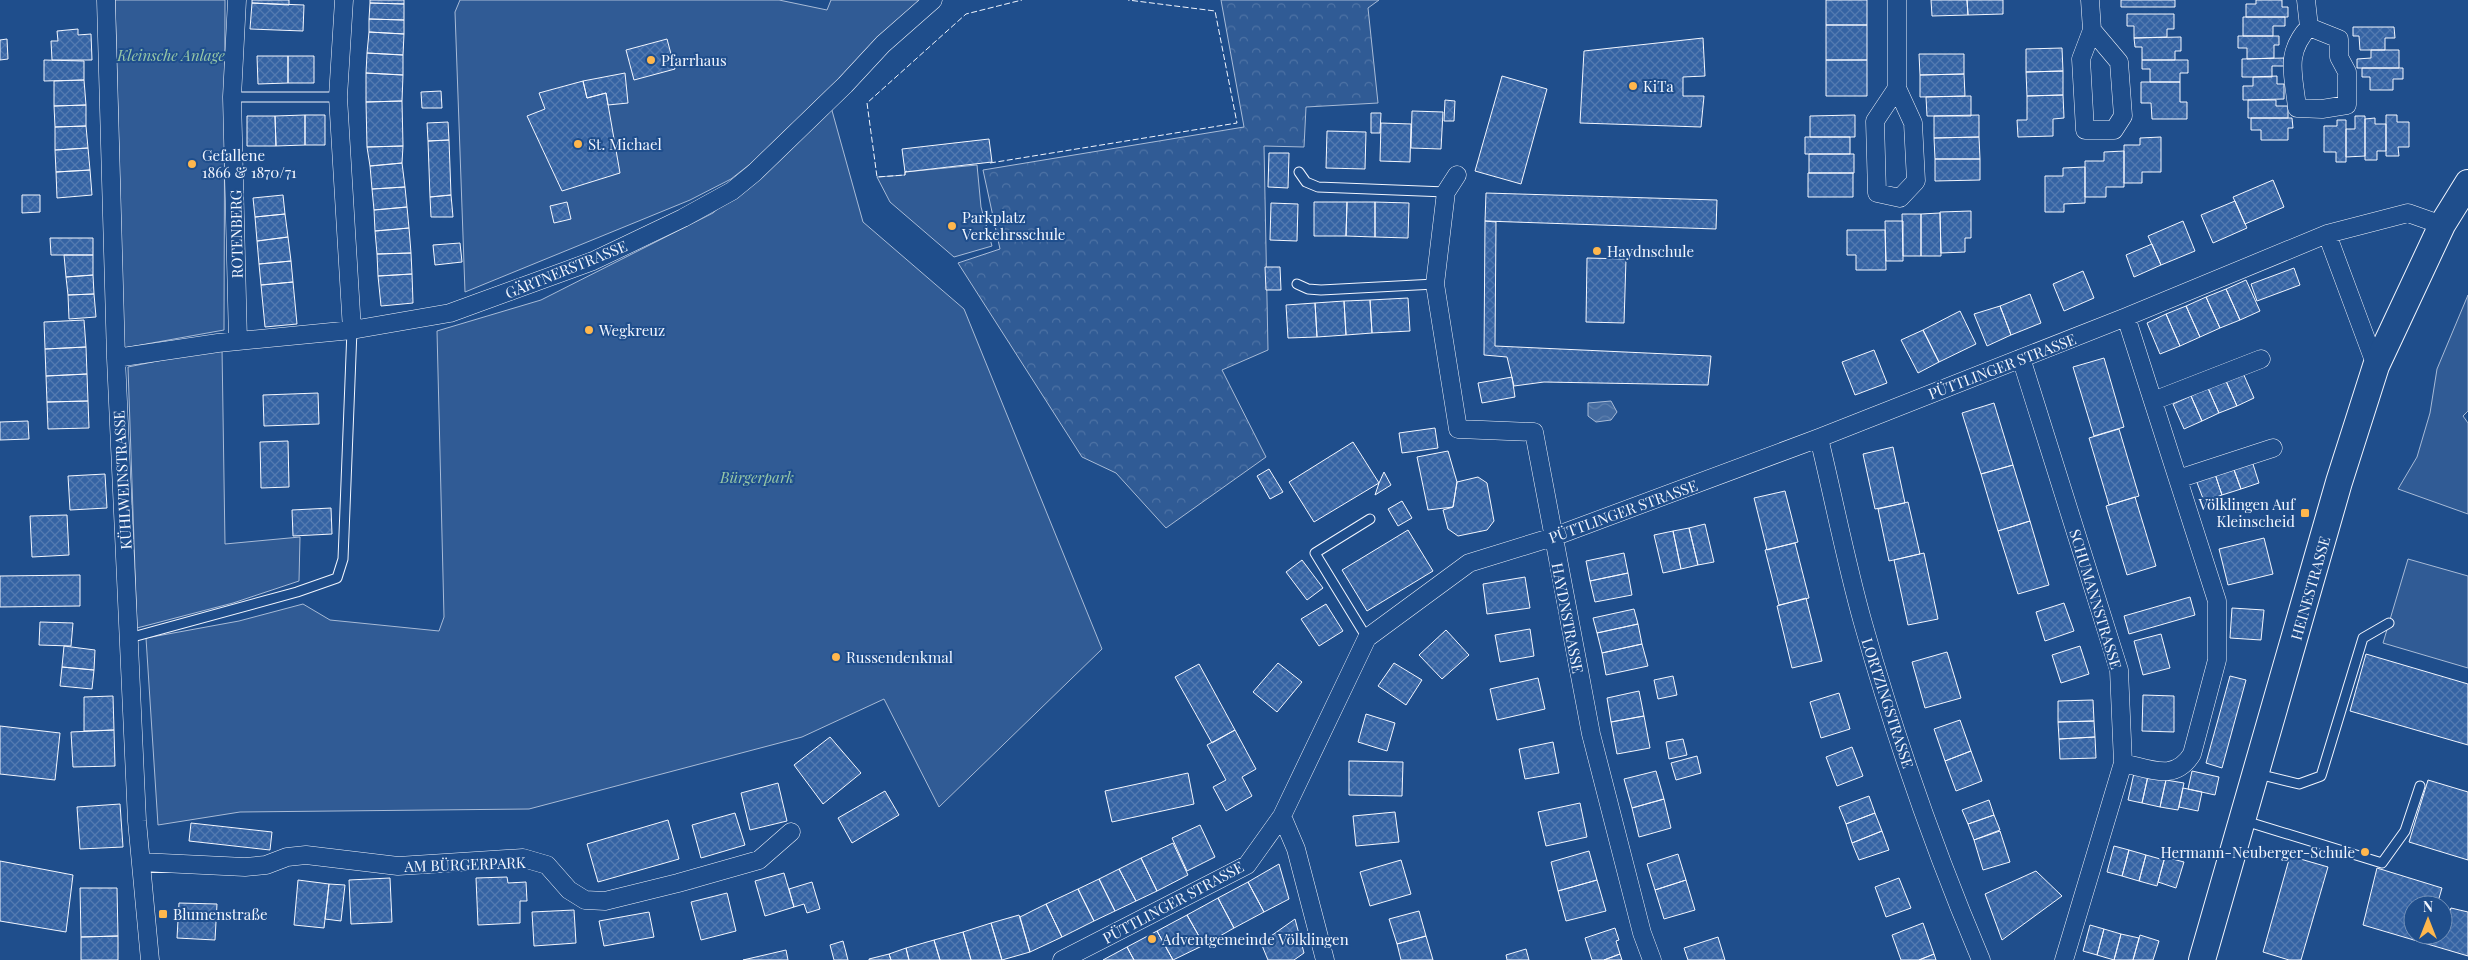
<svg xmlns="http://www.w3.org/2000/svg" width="2468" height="960" viewBox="0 0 2468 960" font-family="'Playfair Display',serif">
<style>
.built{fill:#305b95;stroke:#a8bbd7}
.forest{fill:url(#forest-crowns);stroke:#a8bbd7}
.water{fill:url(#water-waves);stroke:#a8bbd7}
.building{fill:url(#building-cross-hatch);stroke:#f2f6ff}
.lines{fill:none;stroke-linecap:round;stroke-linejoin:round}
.service-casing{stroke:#f2f6ff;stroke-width:11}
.minor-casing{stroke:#f2f6ff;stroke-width:19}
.secondary-casing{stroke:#f2f6ff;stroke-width:28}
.service{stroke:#1f4e8c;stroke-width:9}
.minor{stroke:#1f4e8c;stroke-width:18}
.secondary{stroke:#1f4e8c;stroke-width:26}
.fence{stroke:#f2f6ff;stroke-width:1;stroke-dasharray:6 2.5;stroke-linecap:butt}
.poi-dot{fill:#ffb74d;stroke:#1f4e8c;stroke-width:2}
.labels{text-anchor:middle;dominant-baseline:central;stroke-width:4;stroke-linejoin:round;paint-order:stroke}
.park-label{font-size:15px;font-style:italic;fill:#97c8a6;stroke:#1f4e8c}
.poi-label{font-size:15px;fill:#f2f6ff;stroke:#1f4e8c;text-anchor:start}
.street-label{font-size:15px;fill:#f2f6ff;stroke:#1f4e8c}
</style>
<defs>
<pattern id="forest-crowns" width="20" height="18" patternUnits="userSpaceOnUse" patternTransform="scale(1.25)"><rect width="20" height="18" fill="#305b95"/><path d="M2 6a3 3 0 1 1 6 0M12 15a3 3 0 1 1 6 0" fill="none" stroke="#4e73a5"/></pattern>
<pattern id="water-waves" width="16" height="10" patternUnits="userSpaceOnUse" patternTransform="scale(1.25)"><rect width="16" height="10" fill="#446ba0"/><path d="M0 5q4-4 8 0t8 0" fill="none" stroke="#5f81ae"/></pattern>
<pattern id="building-cross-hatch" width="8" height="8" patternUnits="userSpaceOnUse" patternTransform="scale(1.25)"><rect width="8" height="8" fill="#3563a3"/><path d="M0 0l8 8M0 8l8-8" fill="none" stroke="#537ab1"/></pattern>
</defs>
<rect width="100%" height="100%" fill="#1f4e8c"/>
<path class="built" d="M115,0H225L224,330L124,348Z
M460,0H779L827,10L831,0H919L754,161L731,179L690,200L465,292L455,12Z
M831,107L863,222L964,309L1102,649L939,807L884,699L802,737L529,809L240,812L158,825L146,638L239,621L303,604L330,620L439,631L444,617L437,331L541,300L713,213Z
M977,165L981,207L992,246L954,257L890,202L877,177L905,175V172Z
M2468,295V411L2463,416L2468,423V514L2398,489L2417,457L2430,413L2437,369Z
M222,348L225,544L300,537L299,581L233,603L137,628L128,367Z
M2408,559L2468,576V668L2383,643Z"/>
<path class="forest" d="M1221,0H1379L1368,8L1378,103L1306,107L1304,147L1264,146L1268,350L1222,370L1266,457L1166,528L1116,473L1082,457L958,263L1000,249L983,170L1244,127Z"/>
<path class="water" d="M1611,401L1617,412L1611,420L1596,422L1588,416V403Z"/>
<path class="building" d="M252,0H289V5L252,3Z
M370,0H404V4L370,3Z
M1826,0H1867V25H1826Z
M1931,0H1967L1968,15L1932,16Z
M1967,0H2003V14L1968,15Z
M2121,0H2175V7H2121Z
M2256,0H2282V7H2288V17H2246V4H2256Z
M252,3L304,5L303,31L250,29Z
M370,3L404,4V20L369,19Z
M2127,14H2174V29H2167V37L2134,38V26H2127Z
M2243,17H2285V26H2273V36H2243Z
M369,19L404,20V34L369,32Z
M1826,25H1867V60H1826Z
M2353,27H2394L2395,38H2385V50H2360L2359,36H2353Z
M78,29V35L91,34L92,60H52L51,41H58L57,31Z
M369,32L404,34L403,55L367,53Z
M2238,36H2279V45H2274V58L2247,59V48H2238Z
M2181,37V51H2175V60H2142V47H2135L2134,38Z
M1703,38L1705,76L1683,77V96H1704L1701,127L1580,123L1584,51Z
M7,39L8,59L0,60V40Z
M667,39L675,69L634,80L626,50Z
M2062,48L2063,71L2026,72V49Z
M2371,50H2399V68H2357V59L2371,58Z
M367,53L403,55V75L366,73Z
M1919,54H1964V74L1920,75Z
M257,56H288V83L258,84Z
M288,56H314V83H288Z
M2284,58V66H2272V77H2242V59Z
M44,60L84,61V80L44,81Z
M1826,60H1867V96H1826Z
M2142,60H2188V73H2180V82H2150V69H2142Z
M2362,68H2403V79H2393V90H2370V77H2362Z
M2063,71V95L2027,96L2026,72Z
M366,73L403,75L402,101L366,102Z
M625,73L628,103L608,105L606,93L587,98L583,81Z
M1964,74L1965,96L1920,97V75Z
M1502,76L1547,89L1521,184L1475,171Z
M2277,76V84H2284V99L2243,100V86H2253V77Z
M84,80L86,105L54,106V81Z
M583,81L587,98L606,93L620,173L562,191L527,116L545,109L539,93Z
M2141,82H2180V102H2187V119H2152L2151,103H2141Z
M441,91L442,108H422L421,92Z
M2063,95L2064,118L2053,119V136L2018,137L2017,120H2027V96Z
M1971,96V116H1927L1926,97Z
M1445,100L1455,101L1454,121H1444Z
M2248,100H2276V106H2288V118H2248Z
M402,101L403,146L367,147L366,102Z
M86,105V126L55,127L54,106Z
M1412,111L1443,112L1441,149L1411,148Z
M1371,113H1381L1380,133H1371Z
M305,115V145L276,146L275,116Z
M305,115H325V145H305Z
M1855,115V137H1810V116Z
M1979,115V137L1934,138V116Z
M2386,115H2397V122H2409V147H2398L2399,156H2386Z
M247,116H275L276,146H247Z
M2355,116H2365V156L2346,157V129H2355Z
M2251,118H2292L2293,128H2288V140H2261V130H2251Z
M2375,118V124H2386V151H2377V160H2365V119Z
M2337,120H2346V162H2336V152H2324V126H2337Z
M448,122L449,140L428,141L427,123Z
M1381,123L1411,124L1410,162L1380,161Z
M86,126L88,148L55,150V127Z
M1327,131L1366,132L1365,169L1326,168Z
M1805,137H1850V154H1805Z
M1979,137L1980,159H1935L1934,138Z
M2161,137V172H2142V183H2124V145H2140V138Z
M989,139L992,162L905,172L902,149Z
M449,140L451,195L430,197L428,141Z
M403,146L402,163L370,166L367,147Z
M88,148L90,170L56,172L55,150Z
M2124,151V187H2106V197H2085V161H2104V152Z
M1269,153H1289L1288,188L1268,187Z
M1809,154H1854V173H1809Z
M1935,159H1980V180L1935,181Z
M402,163L405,187L372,189L370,166Z
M2085,167V203L2064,204V212H2045V176H2063V168Z
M90,170L92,195L57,198L56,172Z
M1808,173H1853V197H1808Z
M2273,180L2284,207L2245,224L2233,197Z
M405,187L407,207L374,210L372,189Z
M1486,193L1717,200L1716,229L1485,221Z
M22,195H40V212L22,213Z
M283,195L285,214L255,217L253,198Z
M451,195L453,217H431L430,197Z
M2235,201L2247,228L2213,243L2201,215Z
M567,202L571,219L554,223L550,206Z
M1314,202H1347L1346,236H1314Z
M1347,202H1375V237L1346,236Z
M1375,202L1409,203L1408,238L1375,237Z
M1271,203L1298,204L1297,241L1270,240Z
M407,207L409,228L375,231L374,210Z
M1971,211V238H1965V252L1941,253L1940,212Z
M1940,213L1941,256H1921V214Z
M285,214L288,237L257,241L255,217Z
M1902,214H1921V256H1903Z
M1485,221L1496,222L1495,346L1711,356L1708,385L1544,382L1514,386L1507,357L1484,355Z
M1885,221H1903V261H1886Z
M2183,221L2195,251L2161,265L2148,236Z
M409,228L411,253L377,254L375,231Z
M1847,230H1885L1886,270H1856V255H1847Z
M288,237L291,261L259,264L257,241Z
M50,238H93V255H51Z
M460,243L462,262L435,265L433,245Z
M2152,244L2161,265L2134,277L2126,255Z
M411,253L412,274L378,276L377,254Z
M64,255H93V275L66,277Z
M1587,258L1626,259L1624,323L1586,322Z
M291,261L293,282L261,285L259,264Z
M1265,267H1280L1281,290H1266Z
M2294,268L2300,285L2257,301L2251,284Z
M2083,271L2094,298L2064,311L2053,284Z
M412,274L413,303L381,306L378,276Z
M93,275L94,294L68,295L66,277Z
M2246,280L2260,311L2240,320L2226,289Z
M293,282L297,324L265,327L261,285Z
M2226,289L2240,320L2220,328L2206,297Z
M94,294L96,317L69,319L68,295Z
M2030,294L2041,323L2011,335L2000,306Z
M2206,297L2220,328L2200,337L2186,306Z
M1408,298L1410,331L1372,333L1370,300Z
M1370,300L1372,333L1346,335L1344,301Z
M1344,301L1346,335L1317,337L1315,303Z
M1315,303L1317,337L1288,338L1286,305Z
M2000,306L2011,335L1987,346L1974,314Z
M2186,306L2200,337L2180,346L2166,314Z
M1960,311L1976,344L1939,362L1923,330Z
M2166,314L2180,346L2160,354L2147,323Z
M84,320L86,347L45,349L44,322Z
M1923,330L1939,362L1918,373L1901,340Z
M86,347L87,374L46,376L45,349Z
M1874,350L1887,383L1855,395L1842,362Z
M2104,358L2124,427L2094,436L2073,367Z
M2243,373L2254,398L2237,406L2226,381Z
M87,374L88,401L47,402L46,376Z
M1512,377L1515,397L1482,403L1478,383Z
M2226,381L2237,406L2219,413L2208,388Z
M2208,388L2219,413L2202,421L2191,396Z
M318,393L319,424L264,426L263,395Z
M2191,396L2202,421L2184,429L2173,404Z
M88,401L89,428L48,429L47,402Z
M1994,403L2013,465L1981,474L1962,413Z
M28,421L29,439L0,440V422Z
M1435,428L1438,448L1402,453L1399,433Z
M2119,429L2139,496L2109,505L2089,438Z
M288,441L289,487L261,488L260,442Z
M1353,442L1379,483L1314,522L1289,482Z
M1893,447L1905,503L1875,509L1863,454Z
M1448,451L1457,482L1453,507L1428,510L1417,457Z
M2252,461L2259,483L2241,489L2233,467Z
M2013,465L2030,521L1998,531L1981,474Z
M2233,467L2241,489L2222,495L2215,474Z
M1269,469L1283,492L1270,499L1257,476Z
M1384,472L1391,485L1375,495L1379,483Z
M105,474L107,508L70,510L68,476Z
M2215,474L2222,495L2204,501L2196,480Z
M1478,477L1487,483L1494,521L1487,530L1458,536L1448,529L1443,510L1453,507L1457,482Z
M1785,491L1798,542L1767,550L1754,498Z
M2135,497L2156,566L2127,575L2106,506Z
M1402,501L1412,518L1398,526L1388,509Z
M1908,502L1920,554L1889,561L1878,509Z
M331,508L332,534L293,536L292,510Z
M67,515L69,555L32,557L30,516Z
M2030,521L2049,585L2018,594L1998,531Z
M1705,524L1714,562L1698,565L1689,528Z
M1689,528L1698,565L1681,569L1673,531Z
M1408,530L1433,571L1367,611L1342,570Z
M1673,531L1681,569L1663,573L1654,535Z
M2264,538L2273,574L2228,585L2219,549Z
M1795,543L1809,598L1779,605L1765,550Z
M1624,553L1628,573L1590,581L1586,561Z
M1924,553L1938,619L1908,625L1894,560Z
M1302,560L1323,588L1307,600L1286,572Z
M1628,573L1632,595L1595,602L1590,581Z
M80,575V606L0,607V576Z
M1525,577L1530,608L1487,614L1483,584Z
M2190,597L2195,615L2129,634L2124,616Z
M1806,598L1822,661L1792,668L1777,606Z
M2064,603L2074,631L2045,641L2036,612Z
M1326,604L1343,631L1319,646L1301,619Z
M2232,608L2264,610L2261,640L2230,638Z
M1634,609L1638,624L1597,633L1593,618Z
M40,622L73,623L71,646L39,645Z
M1638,624L1642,644L1602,653L1597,633Z
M1530,629L1534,656L1500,662L1495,635Z
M1446,630L1469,655L1442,679L1419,655Z
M2161,634L2170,668L2143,675L2134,641Z
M1642,644L1648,666L1606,675L1602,653Z
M64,646L95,650L94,670L62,667Z
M2080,646L2089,674L2061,683L2052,655Z
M1947,652L1961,698L1925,708L1912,662Z
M2366,654L2468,684V745L2350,711Z
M1278,663L1302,682L1277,712L1253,692Z
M1394,663L1422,680L1406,705L1378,686Z
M1199,664L1235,730L1212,743L1175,677Z
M62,667L94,670L92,689L60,686Z
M1673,676L1677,695L1658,699L1654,680Z
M2230,676L2246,680L2222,768L2206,763Z
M1538,678L1545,709L1497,720L1490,689Z
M1639,691L1644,716L1611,722L1607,698Z
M1839,693L1850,729L1821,738L1810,702Z
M2143,695L2174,696V732L2142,731Z
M113,696L114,730L84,731V697Z
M2093,700L2094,721L2058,722V701Z
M1366,714L1395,723L1387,751L1358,742Z
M1644,716L1650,748L1617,754L1611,722Z
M1960,720L1971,751L1945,761L1934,729Z
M2094,721L2095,737L2059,739L2058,722Z
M0,726L60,733L55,780L0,774Z
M114,730L115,766L73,767L71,732Z
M1235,730L1256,769L1242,777L1252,796L1226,811L1213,787L1226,780L1207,745Z
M830,737L861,773L823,804L794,765Z
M2095,737L2096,758L2060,759L2059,739Z
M1683,739L1687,755L1669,759L1666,742Z
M1553,742L1559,773L1525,779L1519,749Z
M1852,747L1863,776L1837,786L1826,757Z
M1971,751L1982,781L1956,791L1945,761Z
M1697,756L1701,773L1676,780L1671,763Z
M1349,761L1403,762L1402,796L1349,795Z
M1656,771L1664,799L1632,808L1624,779Z
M2192,771L2219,777L2215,795L2188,789Z
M1188,773L1194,804L1112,822L1105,791Z
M2134,773L2148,776L2142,803L2128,800Z
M2148,776L2166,780L2160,807L2142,803Z
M2166,780L2184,783L2178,810L2160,807Z
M2428,780L2468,792V860L2409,842Z
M778,783L787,821L750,830L741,793Z
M2183,788L2202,792L2198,811L2179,807Z
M885,791L899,815L852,843L838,818Z
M1869,796L1875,813L1846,824L1839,807Z
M1664,799L1671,828L1639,837L1632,808Z
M1989,800L1994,815L1968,824L1962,810Z
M1580,803L1587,837L1546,846L1538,812Z
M120,804L123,847L80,849L77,807Z
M1395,812L1399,842L1356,846L1353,816Z
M735,813L745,845L701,858L692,825Z
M1875,813L1882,831L1852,843L1846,824Z
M1994,815L2000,830L1974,840L1968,824Z
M668,820L679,859L598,882L587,844Z
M191,823L272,832L270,850L189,841Z
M1200,825L1215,857L1187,871L1172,838Z
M1882,831L1889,850L1859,860L1852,843Z
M2000,831L2010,862L1983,870L1974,840Z
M1173,843L1188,875L1157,891L1141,858Z
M2114,846L2129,850L2122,876L2107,872Z
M2129,850L2146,855L2139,881L2122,876Z
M1589,851L1597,880L1558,891L1551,862Z
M1678,854L1686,880L1655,890L1647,864Z
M2146,855L2164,860L2157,886L2139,881Z
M2290,856L2328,867L2301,960H2289L2263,952Z
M2165,857L2184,862L2176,888L2158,882Z
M1141,858L1157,891L1136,901L1119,869Z
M1401,860L1411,894L1370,906L1360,872Z
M0,861L73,875L66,932L0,921Z
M1279,864L1289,899L1264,912L1248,882Z
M2377,868L2442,888L2437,905H2413V935H2443V913L2448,915L2451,908L2468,912V956L2363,925Z
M1119,869L1136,901L1115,911L1099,879Z
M2036,871L2062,896L2002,940L1985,894Z
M784,873L794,907L765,916L755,881Z
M507,877L508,883L526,882L527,901H520V923L478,925L476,878Z
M390,878L392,922L351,924L349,880Z
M1899,878L1911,908L1886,917L1875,887Z
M1099,879L1115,911L1094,921L1078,889Z
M298,880L329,884L324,928L294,925Z
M1597,880L1606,911L1566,921L1558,891Z
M1686,880L1695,910L1664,919L1655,890Z
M812,882L820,909L807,913L804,904L794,907L789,889Z
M1248,882L1264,912L1234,928L1218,898Z
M329,884L345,885L341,921L325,919Z
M80,888H117L118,936L81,937Z
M1078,889L1094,921L1062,937L1046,904Z
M727,893L736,931L701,940L691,902Z
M1218,898L1234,928L1204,945L1187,915Z
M179,903L217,904L215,940L177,938Z
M1046,904L1062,937L1030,952L1020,917Z
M574,910L576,943L534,946L532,912Z
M1419,911L1426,936L1397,944L1389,919Z
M649,912L654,937L604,946L599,921Z
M1019,915L1030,952L1002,960L991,923Z
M1187,915L1204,945L1173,960L1157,931Z
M1295,919L1304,953L1294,960H1268L1261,943Z
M991,923L1002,960H971L963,932Z
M1923,923L1934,954L1919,960H1901L1892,935Z
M2090,925L2104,929L2097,955L2083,951Z
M1615,928L1619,940L1616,941L1620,954L1604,960H1592L1585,938Z
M2104,929L2121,934L2114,960L2097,955Z
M1157,931L1173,960H1134L1127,947Z
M963,932L971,960H940L934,940Z
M2121,934L2139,938L2133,960H2114Z
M2140,935L2159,941L2153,960H2133Z
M118,936V960H81V937Z
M1426,936L1433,960H1401L1397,944Z
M1718,937L1725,960H1688L1684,948Z
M934,940L940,960H909L906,948Z
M843,941L848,960H834L830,945Z
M1127,947L1134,960H1103Z
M906,948L909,960H891L889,954Z
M1526,949L1529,960H1507L1506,955Z
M786,950L788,960H743Z
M889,954L891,960H869V959Z
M1620,954L1622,960H1604Z
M1934,954L1936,960H1919Z"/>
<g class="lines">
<g class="service-casing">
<path id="service" d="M232,97H338
M1299,172L1306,182L1318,187L1446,192
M1297,284L1308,289L1321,290L1435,284
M129,638L297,592L337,578L343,559L352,330
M1367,638L1315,553L1370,519
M2258,774L2299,784L2321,776L2363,638L2389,623
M2245,821L2382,863L2405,831L2420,786"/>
</g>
<g class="minor-casing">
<path id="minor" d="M106,0L116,358L137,821L150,960
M237,0L232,97L238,341
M344,0L338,97L352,330
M2090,0L2092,30L2081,59L2085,130H2114L2123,116L2119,62L2092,30
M2306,0L2309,27C2284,54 2294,75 2297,108L2322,109L2347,105V72L2339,57V39L2309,27
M1897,88L1875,121L1877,193L1900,198L1916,181L1913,123L1897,88V0
M1457,175L1446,192L1435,284L1458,429L1534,432L1591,734L1642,933L1652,960
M2327,234L2376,366
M116,358L218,343L352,330L450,313L593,261L683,218L732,191L754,173L845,85L883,44L933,0
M2021,358L2119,670L2123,763L2064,960
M2153,401L2261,359
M1819,438C1834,500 1846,563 1863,623C1895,737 1935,851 1981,960
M2178,479L2273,448
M2123,763C2151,769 2175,782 2192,754L2217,660V601L2126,317
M1282,816L1296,849L1325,960
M141,862L245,867L266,865L287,857L306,855L398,866L523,858L547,865L569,890L585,900L605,901L678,883L759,860L791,832
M1062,960L1247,865L1282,816L1367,638L1469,563L1553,537L1819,438L2126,317L2327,234L2408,213L2442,225"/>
</g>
<g class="secondary-casing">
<path id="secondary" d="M2202,960L2339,482L2376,366L2442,225L2468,183"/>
</g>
<use href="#service" class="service"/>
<use href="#minor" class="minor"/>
<use href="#secondary" class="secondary"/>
<path class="fence" d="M990,163L1237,123L1215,11L1128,0
M907,171L905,172V175L877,177L867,103L966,14L1022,0"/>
</g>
<g class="poi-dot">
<circle cx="651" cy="60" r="5"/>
<circle cx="1633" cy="86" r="5"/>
<circle cx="578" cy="144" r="5"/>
<circle cx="192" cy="164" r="5"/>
<circle cx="952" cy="226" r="5"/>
<circle cx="1597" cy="251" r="5"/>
<circle cx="589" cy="330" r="5"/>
<rect x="2300" y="508" width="10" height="10" rx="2.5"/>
<circle cx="836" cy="657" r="5"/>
<circle cx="2365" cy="852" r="5"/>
<rect x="158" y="909" width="10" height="10" rx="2.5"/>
<circle cx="1152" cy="939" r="5"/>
</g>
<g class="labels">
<g class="park-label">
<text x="171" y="55">Kleinsche Anlage</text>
<text x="757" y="477">Bürgerpark</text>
</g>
<g class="poi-label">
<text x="661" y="60">Pfarrhaus</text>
<text x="1643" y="86">KiTa</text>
<text x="588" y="144">St. Michael</text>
<text x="202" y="155">Gefallene<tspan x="202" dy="17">1866 &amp; 1870/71</tspan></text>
<text x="962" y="217">Parkplatz<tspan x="962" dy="17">Verkehrsschule</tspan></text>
<text x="1607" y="251">Haydnschule</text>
<text x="599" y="330">Wegkreuz</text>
<text x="2295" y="504" text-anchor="end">Völklingen Auf<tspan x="2295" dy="17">Kleinscheid</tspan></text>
<text x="846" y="657">Russendenkmal</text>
<text x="2355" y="852" text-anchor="end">Hermann-Neuberger-Schule</text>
<text x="173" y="914">Blumenstraße</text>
<text x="1162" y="939">Adventgemeinde Völklingen</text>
</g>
<g class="street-label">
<text transform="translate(236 234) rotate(-91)">ROTENBERG</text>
<text transform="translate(566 269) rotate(-22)">GÄRTNERSTRASSE</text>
<text transform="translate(2002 366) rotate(-21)">PÜTTLINGER STRASSE</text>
<text transform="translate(122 480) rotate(-93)">KÜHLWEINSTRASSE</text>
<text transform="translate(1623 511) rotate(-20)">PÜTTLINGER STRASSE</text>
<text transform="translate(2310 588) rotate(-74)">HEINESTRASSE</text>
<text transform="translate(2096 599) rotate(73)">SCHUMANNSTRASSE</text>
<text transform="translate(1568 618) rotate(79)">HAYDNSTRASSE</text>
<text transform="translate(1888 703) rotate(72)">LORTZINGSTRASSE</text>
<text transform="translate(465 864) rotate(-2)">AM BÜRGERPARK</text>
<text transform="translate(1173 902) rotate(-28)">PÜTTLINGER STRASSE</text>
</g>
</g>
<g transform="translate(2428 920)"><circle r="24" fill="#1f4e8c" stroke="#7391ba"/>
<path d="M0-4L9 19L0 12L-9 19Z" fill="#ffb74d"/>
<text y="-8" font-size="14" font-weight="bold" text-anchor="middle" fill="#f2f6ff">N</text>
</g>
</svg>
